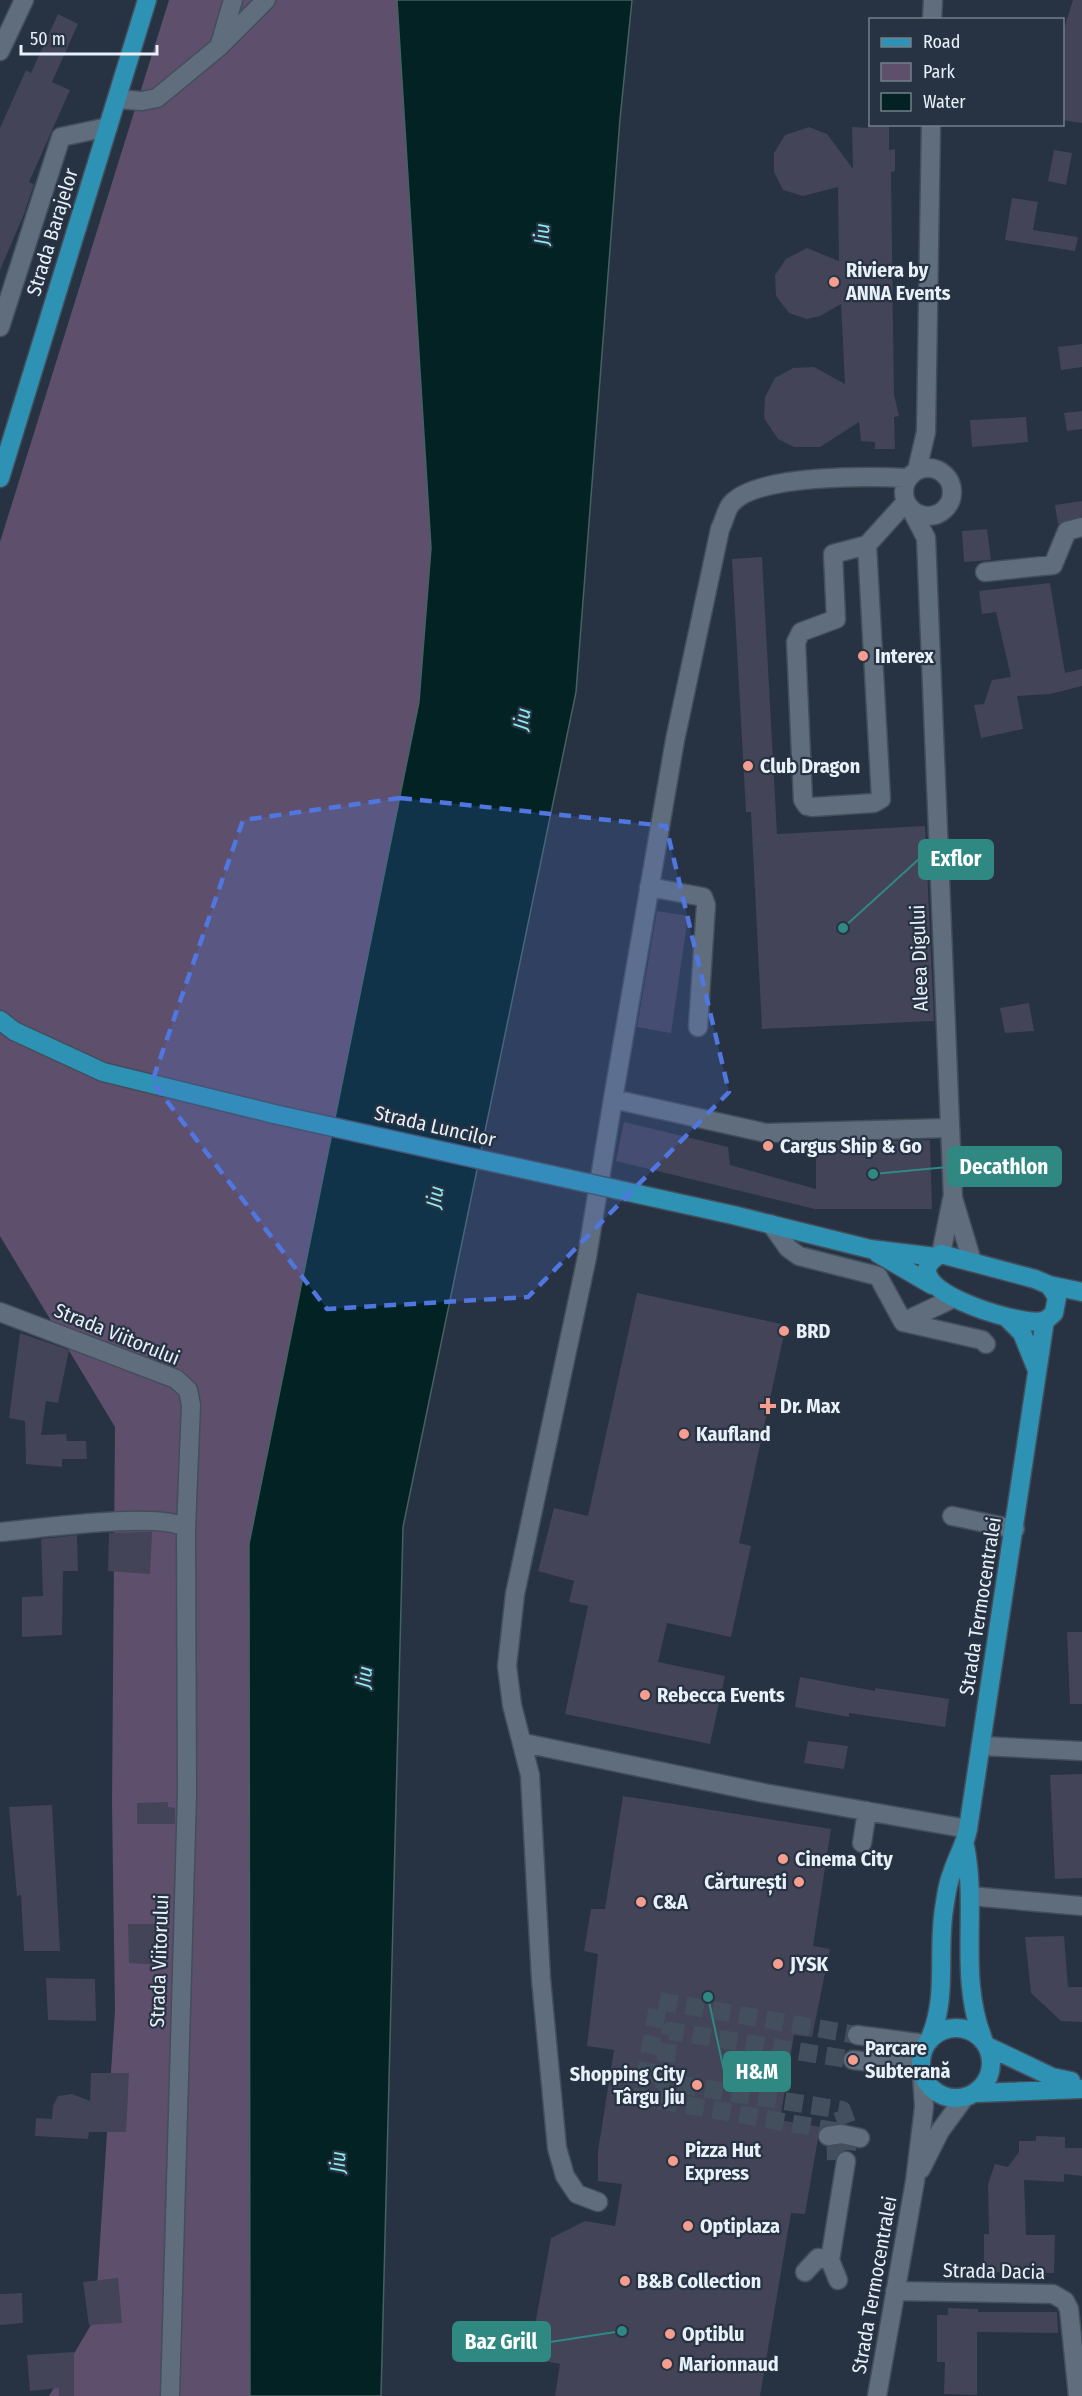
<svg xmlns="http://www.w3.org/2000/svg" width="1082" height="2396" viewBox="0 0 1082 2396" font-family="'Fira Sans Condensed',sans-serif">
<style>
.green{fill:#5e4f6c}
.water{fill:#022223;stroke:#476063;stroke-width:1.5}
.building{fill:#434457}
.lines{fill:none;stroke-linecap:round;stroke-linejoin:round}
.minor-tunnel{stroke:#444f5d;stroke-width:18;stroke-dasharray:18 9;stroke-linecap:butt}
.minor-casing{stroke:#434e5a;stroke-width:21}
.major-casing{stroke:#434e5a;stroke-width:21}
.minor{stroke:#5f6d7d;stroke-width:18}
.major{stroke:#2e92b4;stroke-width:18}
.major-bridge-casing{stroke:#434e5a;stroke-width:21;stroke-linecap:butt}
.major-bridge{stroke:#2e92b4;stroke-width:18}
.marked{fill:#5076e0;fill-opacity:0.2;stroke:#5076e0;stroke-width:4.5;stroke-dasharray:12 8;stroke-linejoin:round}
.poi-dot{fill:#f59d8e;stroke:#273342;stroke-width:2}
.labels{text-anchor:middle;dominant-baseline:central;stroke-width:4.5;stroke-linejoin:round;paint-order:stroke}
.street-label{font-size:20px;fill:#e8f0f9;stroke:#273342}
.poi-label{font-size:20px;font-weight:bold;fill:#e8f0f9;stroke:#273342;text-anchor:start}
.water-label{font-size:21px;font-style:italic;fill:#8beaee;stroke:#273342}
.leader{fill:none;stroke:#308883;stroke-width:2}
.callout-dot{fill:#308883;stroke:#273342;stroke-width:2}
.callout{fill:#308883;stroke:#308883;stroke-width:2}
.callout-label{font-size:21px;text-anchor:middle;font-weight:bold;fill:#fff}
</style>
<rect width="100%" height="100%" fill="#273342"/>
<path class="green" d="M169,0H397L431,548L419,702L249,1544L250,2396H49L95,2318L115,2010L112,1804L115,1427L0,1236V542Z"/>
<path class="water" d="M397,0H632L620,119L576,692L403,1527L381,2396H250L249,1544L419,702L431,548Z"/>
<path class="building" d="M1073,0H1082V123L1062,120V35Z
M58,14L78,24L52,82L70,90L29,182L34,184L24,214L0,270V128L26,70L31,73Z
M868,124H889V150L895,149V171L891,172L894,395L899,416L894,417L895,449H875V442L861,441L859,422L820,447H794L778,439L764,418L765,397L775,378L793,368L814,367L845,384L841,304L820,316L807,319L789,313L776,296L775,275L786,259L807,248L839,261L838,187L803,196L783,190L774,172V153L785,135L809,127L827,134L853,169L852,127L868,128Z
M1054,150L1072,153L1066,185L1048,181Z
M1012,198L1038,202L1033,230L1078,237L1075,251L1005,240Z
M1082,344V367L1061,370L1058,347Z
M1082,411V429L1067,431L1064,413Z
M1026,417L1028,442L972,447L970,420Z
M1082,501V516L1058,524L1055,505Z
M987,529L991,560L964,562L962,531Z
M762,557L777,834L925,826L934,1021L762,1029L751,812H746L732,559Z
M1050,583L1065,673L1082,669V686L1050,694L1017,696L1023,729L981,738L974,705L984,704L992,680L1011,677L996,612L982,614L979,591Z
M657,911L688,916L671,1033L637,1027Z
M1029,1003L1034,1031L1005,1033L1000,1008Z
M624,1122L728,1147L730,1165L816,1189V1143L930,1140L932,1209H815L616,1161Z
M637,1293L786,1325L739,1543L751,1546L731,1637L667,1623L658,1662L725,1676L710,1744L565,1714L588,1606L569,1602L574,1581L538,1571L554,1508L588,1516Z
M20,1333L69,1350L58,1403L46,1401L41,1435L66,1434L67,1441H86L87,1459H62V1467L26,1464L25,1421L9,1418Z
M152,1532L150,1574L108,1571L109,1533Z
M77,1535L78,1571H63L62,1635L22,1637V1597L43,1596L41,1539Z
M1067,1632H1082V1704H1070Z
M800,1677L875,1691V1688L949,1699L945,1727L849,1713V1717L795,1707Z
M808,1741L848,1746L844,1769L804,1763Z
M1082,1774V1878L1055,1879L1050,1775Z
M623,1796L831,1829L813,1946L830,1949L812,2037L794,2035L780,2120L820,2127L805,2214L791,2213L760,2396H555L560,2364L529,2358L551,2238L585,2221L615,2226L622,2184L598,2181V2151L614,2050L587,2046L598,1954L584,1951L591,1909H605Z
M168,1802V1807L175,1808V1824H137V1803Z
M52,1805L60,1951H24L21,1895L17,1896L9,1807Z
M128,1924H164L163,1965L129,1963Z
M1064,1936L1068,1987H1082V2022L1061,2021L1031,1993L1025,1937Z
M46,1978L95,1979L96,2021L48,2020Z
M91,2073H129L126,2132H89L88,2139L35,2136L36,2118L52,2119L53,2106L58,2096L72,2094L90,2101Z
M1036,2136L1065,2137V2148H1082V2176L1064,2174V2182L1024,2180L1026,2235H1055L1054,2273L984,2272V2234H989L988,2184L995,2164L1008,2167L1019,2152V2141H1036Z
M118,2278L122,2323L89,2325L83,2282Z
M22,2293L23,2323L0,2325V2294Z
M948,2308L978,2309V2312H1057L1058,2333L977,2332V2395L944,2394L945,2362H937V2315H948Z
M74,2352V2396H59V2388L30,2391L27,2355Z"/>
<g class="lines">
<path class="minor-tunnel" d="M847,2150L849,2129L842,2110L663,2082L670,2031L853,2060
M836,2160L835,2131L641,2097L659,2001L857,2035"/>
<g class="minor-casing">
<path id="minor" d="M932,20L933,0
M220,44L233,0
M0,51L24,0
M117,99L142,101L157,98L220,46L266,0
M0,327L61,137L108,127
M904 492a24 24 0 1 1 48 0a24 24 0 1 1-48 0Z
M917,470L926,432L931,124
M907,478C870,476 756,474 731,504C726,510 724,522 720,529L675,740L613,1099L766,1133L948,1128
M913,513L926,538L953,1198L972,1261
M867,545L881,799L874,803L812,807L807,806L803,800L796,642L801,632L836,619L833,554L867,545L905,503
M985,572L1053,565L1067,531L1082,527
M649,887L703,897L706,905L698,1027
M771,1224L788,1248L799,1256L878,1276L903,1322
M941,1254L952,1199
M0,1312L176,1379L188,1390L191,1405L186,1528
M903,1322L982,1340L986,1344
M903,1322L954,1298
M952,1516L1015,1529
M0,1532C36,1529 161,1511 186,1528L187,1794L170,2396
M524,1743L764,1793L968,1829
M981,1746L1082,1751
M862,1843L867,1811
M970,1896L1082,1906
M857,2035L926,2044
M853,2060L921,2067
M828,2136L841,2134L860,2138
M921,2169L940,2131L965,2097
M598,2202L577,2194L565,2176L557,2148L541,1979L530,1775L512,1705L507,1666L515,1594L587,1257L613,1099
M830,2260L846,2161
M805,2272L818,2258L830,2260L838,2280
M895,2291L1053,2294L1065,2301L1069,2309L1078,2396
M877,2396L915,2181L924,2107L922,2074"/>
</g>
<g class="major-casing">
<path id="major" d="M0,478L147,0
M0,1020L14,1031L103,1072L274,1114
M733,1215L870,1249L936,1257
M877,1253L932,1285
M941,1254L1035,1279L1049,1285L1057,1297L1054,1313C1051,1316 1047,1320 1043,1321C1019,1327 884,1285 941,1254Z
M1049,1285L1082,1292
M1006,1317L1022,1333L1037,1370
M965,1846C978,1909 958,1977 983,2039
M921 2063a35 35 0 1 1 70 0a35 35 0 1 1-70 0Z
M930,2038C948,1996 937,1954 944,1909C946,1898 947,1884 952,1873C957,1857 965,1845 968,1829L1045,1320
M987,2046L1052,2077L1071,2081
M975,2093L1082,2089"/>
</g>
<use href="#minor" class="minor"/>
<use href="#major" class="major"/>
<g class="major-bridge-casing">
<path id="major-bridge" d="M274,1114L733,1215"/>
</g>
<use href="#major-bridge" class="major-bridge"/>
</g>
<path class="marked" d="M400,798L666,826L729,1092L528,1297L327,1309L152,1082L243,820Z"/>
<g class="poi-dot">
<circle cx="834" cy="282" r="6"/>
<circle cx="863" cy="656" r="6"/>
<circle cx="748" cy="766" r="6"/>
<circle cx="768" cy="1146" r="6"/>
<circle cx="784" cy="1331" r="6"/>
<path d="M765 1397h6v6h6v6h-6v6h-6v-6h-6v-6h6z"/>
<circle cx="684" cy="1434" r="6"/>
<circle cx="645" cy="1695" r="6"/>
<circle cx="783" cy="1859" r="6"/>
<circle cx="799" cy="1882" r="6"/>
<circle cx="641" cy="1902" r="6"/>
<circle cx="778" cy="1964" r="6"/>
<circle cx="853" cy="2060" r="6"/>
<circle cx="697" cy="2085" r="6"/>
<circle cx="673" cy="2161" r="6"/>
<circle cx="688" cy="2226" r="6"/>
<circle cx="625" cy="2281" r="6"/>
<circle cx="670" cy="2334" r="6"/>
<circle cx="667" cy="2364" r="6"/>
</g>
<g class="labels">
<g class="street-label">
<text transform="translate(52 232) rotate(-73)">Strada Barajelor</text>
<text transform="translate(919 958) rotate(-92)">Aleea Digului</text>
<text transform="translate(435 1126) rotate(13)">Strada Luncilor</text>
<text transform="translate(117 1334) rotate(22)">Strada Viitorului</text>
<text transform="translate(980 1606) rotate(-81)">Strada Termocentralei</text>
<text transform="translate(159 1961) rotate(-88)">Strada Viitorului</text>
<text transform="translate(994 2271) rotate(1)">Strada Dacia</text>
<text transform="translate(874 2285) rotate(-80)">Strada Termocentralei</text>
</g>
<g class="poi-label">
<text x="846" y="270">Riviera by<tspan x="846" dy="23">ANNA Events</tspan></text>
<text x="875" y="656">Interex</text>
<text x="760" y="766">Club Dragon</text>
<text x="780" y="1146">Cargus Ship &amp; Go</text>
<text x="796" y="1331">BRD</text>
<text x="780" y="1406">Dr. Max</text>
<text x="696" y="1434">Kaufland</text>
<text x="657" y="1695">Rebecca Events</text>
<text x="795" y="1859">Cinema City</text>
<text x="787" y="1882" text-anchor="end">Cărturești</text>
<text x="653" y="1902">C&amp;A</text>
<text x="790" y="1964">JYSK</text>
<text x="865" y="2048">Parcare<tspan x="865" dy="23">Subterană</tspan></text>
<text x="685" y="2074" text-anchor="end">Shopping City<tspan x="685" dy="23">Târgu Jiu</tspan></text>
<text x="685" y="2150">Pizza Hut<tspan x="685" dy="23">Express</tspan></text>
<text x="700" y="2226">Optiplaza</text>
<text x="637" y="2281">B&amp;B Collection</text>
<text x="682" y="2334">Optiblu</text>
<text x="679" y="2364">Marionnaud</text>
</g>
<g class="water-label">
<text transform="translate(542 234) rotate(-88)">Jiu</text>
<text transform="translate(522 719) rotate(-80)">Jiu</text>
<text transform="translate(435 1197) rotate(-80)">Jiu</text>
<text transform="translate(364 1677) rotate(-82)">Jiu</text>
<text transform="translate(338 2162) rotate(-88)">Jiu</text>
</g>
</g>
<path class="leader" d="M843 928L919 859M873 1174L948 1167M708 1997L724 2071M622 2331L550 2342"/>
<g class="callout-dot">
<circle cx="843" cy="928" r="6"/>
<circle cx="873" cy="1174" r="6"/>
<circle cx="708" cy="1997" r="6"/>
<circle cx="622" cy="2331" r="6"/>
</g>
<g class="callout">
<rect x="919" y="840" width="74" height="39" rx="6"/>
<rect x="948" y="1147" width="113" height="39" rx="6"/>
<rect x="724" y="2052" width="66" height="39" rx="6"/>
<rect x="453" y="2322" width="97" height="39" rx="6"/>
</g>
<g class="callout-label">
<text x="956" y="866">Exflor</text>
<text x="1004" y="1174">Decathlon</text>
<text x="757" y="2079">H&amp;M</text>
<text x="501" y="2349">Baz Grill</text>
</g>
<rect x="869" y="18" width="195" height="108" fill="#273342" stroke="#747f8b" stroke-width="1.5"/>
<rect x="881" y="38" width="30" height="9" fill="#2e92b4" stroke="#747f8b" stroke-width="1.5"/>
<text x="923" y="48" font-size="18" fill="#e8f0f9">Road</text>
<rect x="881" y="63" width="30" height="18" fill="#5e4f6c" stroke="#747f8b" stroke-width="1.5"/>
<text x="923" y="78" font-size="18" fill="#e8f0f9">Park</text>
<rect x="881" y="93" width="30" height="18" fill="#022223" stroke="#747f8b" stroke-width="1.5"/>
<text x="923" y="108" font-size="18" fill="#e8f0f9">Water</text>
<path d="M21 45v9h136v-9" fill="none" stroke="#e8f0f9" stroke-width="3"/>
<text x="30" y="45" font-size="18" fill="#e8f0f9" stroke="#273342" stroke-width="4.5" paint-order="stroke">50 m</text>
</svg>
